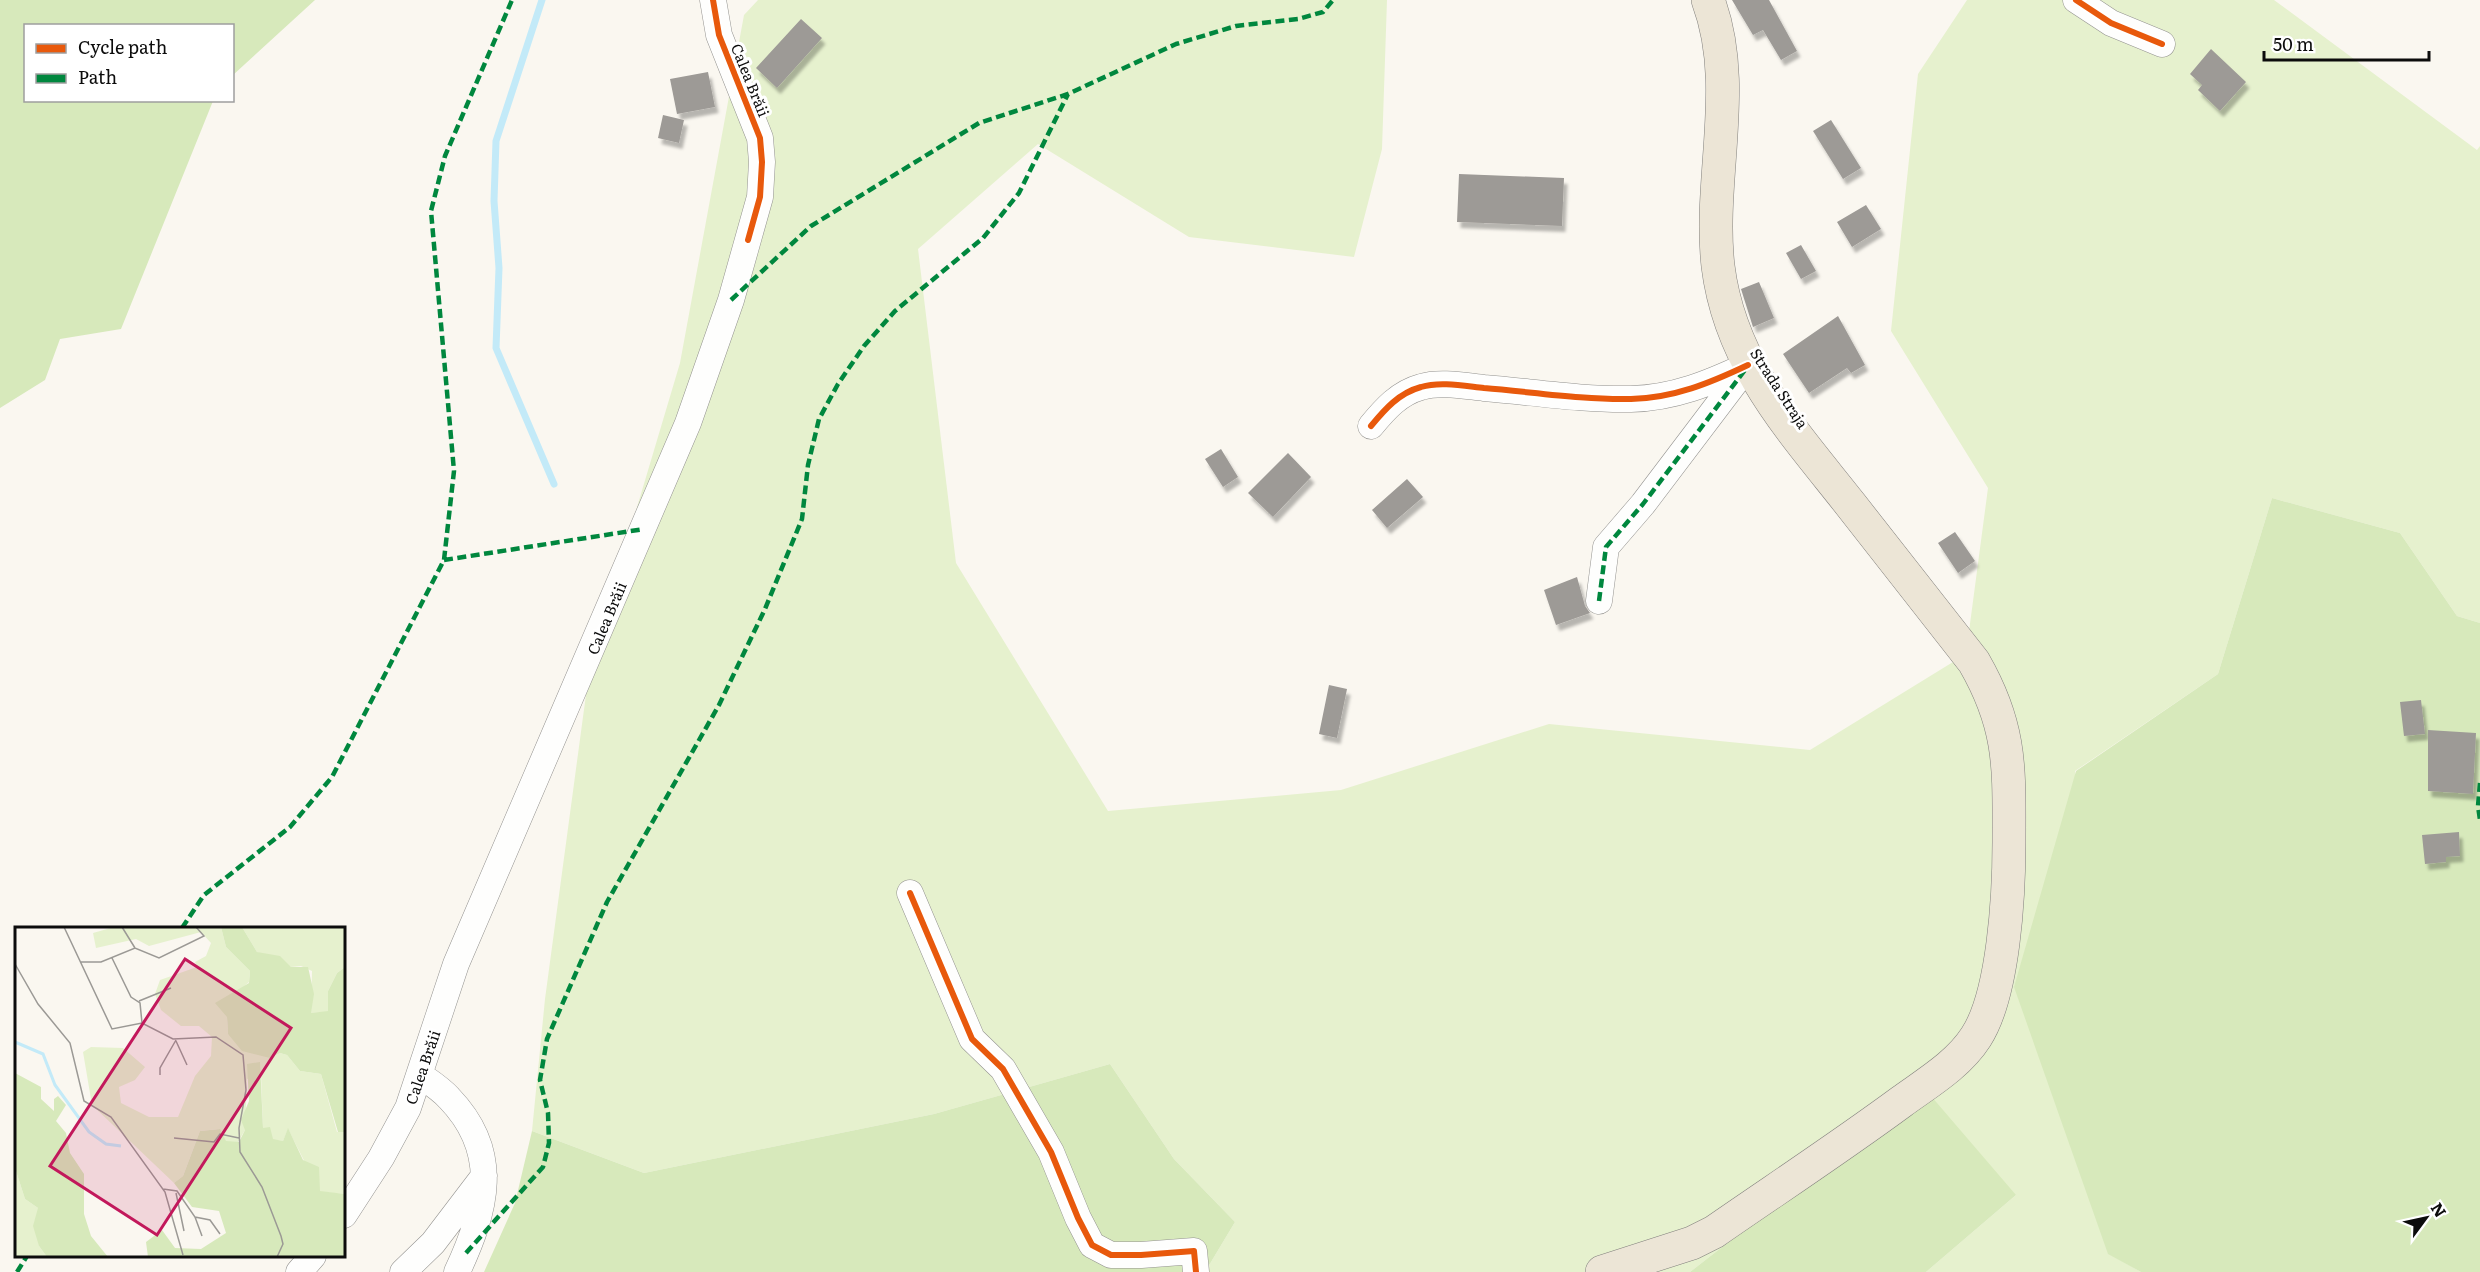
<svg xmlns="http://www.w3.org/2000/svg" width="2480" height="1272" viewBox="0 0 2480 1272" font-family="Literata,serif">
<style>
.green{fill:#e6f1ce}
.forest{fill:#d7e9bb}
.lines{fill:none;stroke-linecap:round;stroke-linejoin:round}
.stream{stroke:#c3eaf8;stroke-width:7}
.building{fill:#9d9a96;filter:url(#shadow)}
.minor-casing{stroke:#93928f;stroke-width:27}
.major-casing{stroke:#807f7c;stroke-width:34}
.minor{stroke:#fefefd;stroke-width:26}
.major{stroke:#ece5d6;stroke-width:33}
.quiet{stroke:#00873e;stroke-width:4.5;stroke-dasharray:9 4.5;stroke-linecap:butt}
.cycleway-casing{stroke:#fff;stroke-width:10}
.cycleway{stroke:#e8590c;stroke-width:6}
.labels{text-anchor:middle;dominant-baseline:central;stroke-width:6;stroke-linejoin:round;paint-order:stroke}
.street-label{font-size:15px;fill:#0c0c0c;stroke:#fff}
.inset-river{fill:none;stroke:#c3eaf8;stroke-width:3}
.inset-road{fill:none;stroke:#9b9995;stroke-width:1.5}
.view{fill:#c2185b;fill-opacity:0.15;stroke:#c2185b;stroke-width:3}
.inset-edge{fill:none;stroke:#0c0c0c;stroke-width:3}
</style>
<defs>
<filter id="shadow"><feDropShadow dx="3.5" dy="6" stdDeviation="1.5" flood-color="#0004"/></filter>
</defs>
<rect width="100%" height="100%" fill="#faf7f0"/>
<path class="green" d="M758,0H1387L1382,149L1354,257L1189,237L1038,144L918,249L956,563L1108,811L1341,790L1549,724L1810,750L1966,654L1988,488L1891,331L1918,74L1967,0H2274L2477,150L2480,146V623L2457,616L2400,533L2272,498L2218,674L2075,771L2108,1253L2141,1272H1926L2016,1195L1812,1177L1690,1272H1205L1235,1222L1174,1159L1110,1064L934,1114L644,1173L532,1131L545,999L590,665L680,363L744,15Z"/>
<path class="forest" d="M0,0H315L233,75L232,26H26V100L213,101L121,329L60,339L45,380L0,408Z
M2272,498L2400,533L2457,616L2480,623V1272H2141L2108,1254L2014,987L2076,771L2218,674Z
M1110,1064L1174,1159L1235,1222L1205,1272H484L515,1203L532,1131L644,1173L934,1114Z
M1931,1096L2016,1195L1926,1272H1690L1812,1177Z"/>
<g class="lines">
<path class="stream" d="M542,0L496,141L494,201L499,268L496,348L554,484"/>
</g>
<path class="building" d="M1732,0H1769L1797,51L1781,60L1763,30L1753,35Z
M801,19L822,38L777,88L756,68Z
M2211,49L2246,82L2220,111L2198,90L2202,85L2190,74Z
M708,72L715,107L677,114L670,79Z
M663,115L684,120L679,143L658,138Z
M1831,120L1861,168L1843,179L1813,131Z
M1459,174L1564,178L1562,226L1457,222Z
M1866,205L1881,229L1852,247L1837,222Z
M1801,245L1816,271L1801,279L1786,253Z
M1759,282L1774,318L1753,327L1741,289Z
M1838,316L1865,365L1851,373L1847,368L1809,393L1783,354Z
M1221,449L1238,477L1223,487L1205,459Z
M1288,453L1311,477L1273,517L1248,493Z
M1407,479L1423,497L1387,528L1372,510Z
M1955,532L1975,561L1958,573L1938,543Z
M1577,577L1585,606L1590,613L1556,625L1544,590Z
M1329,685L1347,689L1337,738L1319,734Z
M2421,700L2425,734L2404,736L2400,702Z
M2428,730L2476,733L2473,794L2428,791Z
M2459,832L2460,856L2446,857V862L2425,864L2422,835Z"/>
<g class="lines">
<g class="minor-casing">
<path id="minor" d="M2076,0L2111,23L2162,44
M1371,426C1385,409 1399,393 1421,387C1440,381 1465,386 1484,388C1533,392 1582,400 1631,399C1674,398 1710,383 1748,365
M1599,601L1606,547L1643,504L1746,368
M910,893L972,1039L1003,1069L1051,1152L1078,1218L1092,1245L1111,1255H1141L1194,1251L1196,1272
M420,1075C430,1082 441,1089 449,1098C502,1153 486,1210 457,1272
M344,1215L381,1158L408,1108L456,964L688,423L731,300L760,197L762,162L760,138L719,35L713,0
M299,1272L313,1256
M403,1272L433,1243L484,1176"/>
</g>
<g class="major-casing">
<path id="major" d="M1602,1272L1692,1243L1714,1232C1776,1189 1840,1147 1901,1102C1927,1083 1958,1065 1976,1037C2004,994 2009,894 2009,842C2009,769 2012,728 1974,662C1933,610 1892,557 1851,505C1792,430 1730,364 1718,266C1708,178 1740,85 1708,0"/>
</g>
<use href="#minor" class="minor"/>
<use href="#major" class="major"/>
<path class="quiet" d="M731,300L811,226L979,123L1068,94L1176,44L1236,26L1298,19L1323,12L1333,0
M444,560L644,529
M1599,601L1606,547L1643,504L1745,370
M2480,783L2478,806L2480,820
M182,928L204,895L290,827L332,777L444,560L454,471L431,211L445,156L512,0
M466,1253L543,1167L549,1143L548,1113L540,1080L547,1039L607,902L719,705L765,609L802,519L808,465L819,419L838,384L864,346L895,311L983,238L1019,193L1068,94
M17,1272L27,1256"/>
<g class="cycleway-casing">
<path id="cycleway" d="M713,0L719,35L760,138L762,162L760,197L748,240
M2076,0L2111,23L2162,44
M1371,426C1385,409 1399,393 1421,387C1440,381 1465,386 1484,388C1533,392 1582,400 1631,399C1674,398 1710,383 1748,365
M910,893L972,1039L1003,1069L1051,1152L1078,1218L1092,1245L1111,1255H1141L1194,1251L1196,1272"/>
</g>
<use href="#cycleway" class="cycleway"/>
</g>
<g class="labels">
<g class="street-label">
<text transform="translate(751 80) rotate(68)">Calea Brăii</text>
<text transform="translate(1780 388) rotate(57)">Strada Straja</text>
<text transform="translate(606 618) rotate(-67)">Calea Brăii</text>
<text transform="translate(422 1067) rotate(-71)">Calea Brăii</text>
</g>
</g>
<g transform="translate(15 927)">
<rect width="330" height="330" fill="#faf7f0"/>
<path d="M99,0H206L211,20L235,44L234,55L220,67L212,90L213,107L255,131L265,126L272,128L285,144L306,147L322,205H330V267L305,265L273,202L268,214L258,213L248,201L246,148L232,152L230,203L223,215H210L204,202L185,204L168,249L159,256L77,178L68,125L76,120L108,121L130,140L120,153L104,160L106,176L134,190H163L180,149L196,129L197,110L184,99H166L146,83L140,67L145,53L182,40L180,35L191,29L196,16L186,5L134,19L121,12L81,21L78,6ZM227,0H330V40L322,46L313,64V85L296,86L297,44L286,39L276,40L242,25ZM0,241L10,272L23,281L24,319L32,330H0Z" fill="#e6f1ce"/>
<path d="M206,0H227L242,25L265,29L276,40H293L299,67L296,86L313,84V64L322,46L330,40V205H323L306,147L285,144L272,128L265,126L255,131L227,124L213,107L212,90L200,76L234,56L235,44L211,20ZM245,135L248,201L255,200L258,212L268,214L273,201L288,233L304,240L305,264L330,267V330H133L131,315L147,303L160,321L186,322L211,306L204,284L177,280L159,256L168,249L185,204L205,202L211,214L224,215L230,203L226,193L234,174L232,137ZM0,146L26,160V172L39,184V172L43,169L51,178L41,194L51,206L55,226L69,247V287L76,309L93,330H32L24,319L18,299L23,281L10,272L0,241Z" fill="#d7e9bb"/>
<path class="inset-river" d="M0,115L28,127L40,158L74,205L91,217L106,219"/>
<path class="inset-road" d="M49,0L97,102L127,96L158,112L201,110L228,128L231,163L224,201L225,225L247,260L266,309L268,317L262,330M107,0L120,21M97,31L116,70L125,76L127,96M66,35H86L120,21L144,31L189,9L181,0M0,37L23,77L55,116L69,174L96,190L150,265L168,328M124,74L156,61M161,114L172,138M145,148V141L161,113M159,211L199,215L205,207L224,211M148,262L162,264L180,290L187,309M161,266L169,304M180,290L195,293L205,307"/>
<path class="view" d="M170,32L276,101L142,308L35,239Z"/>
<rect width="330" height="330" class="inset-edge"/>
</g>
<rect x="24" y="24" width="210" height="78" fill="#ffffff" stroke="#9e9e9e" stroke-width="1.5"/>
<rect x="36" y="44" width="30" height="9" fill="#e8590c" stroke="#9e9e9e" stroke-width="1.5"/>
<text x="78" y="54" font-size="18" fill="#0c0c0c">Cycle path</text>
<rect x="36" y="74" width="30" height="9" fill="#00873e" stroke="#9e9e9e" stroke-width="1.5"/>
<text x="78" y="84" font-size="18" fill="#0c0c0c">Path</text>
<g transform="translate(2426 1218) rotate(57)" stroke="#ffffff" stroke-width="4.5" paint-order="stroke">
<path d="M0-4.5L10 22L0 15L-10 22Z" fill="#0c0c0c"/>
<text y="-9" font-size="16" font-weight="bold" text-anchor="middle" fill="#0c0c0c">N</text>
</g>
<path d="M2264 51v9h165v-9" fill="none" stroke="#0c0c0c" stroke-width="3"/>
<text x="2273" y="51" font-size="18" fill="#0c0c0c" stroke="#ffffff" stroke-width="4.5" paint-order="stroke">50 m</text>
</svg>
